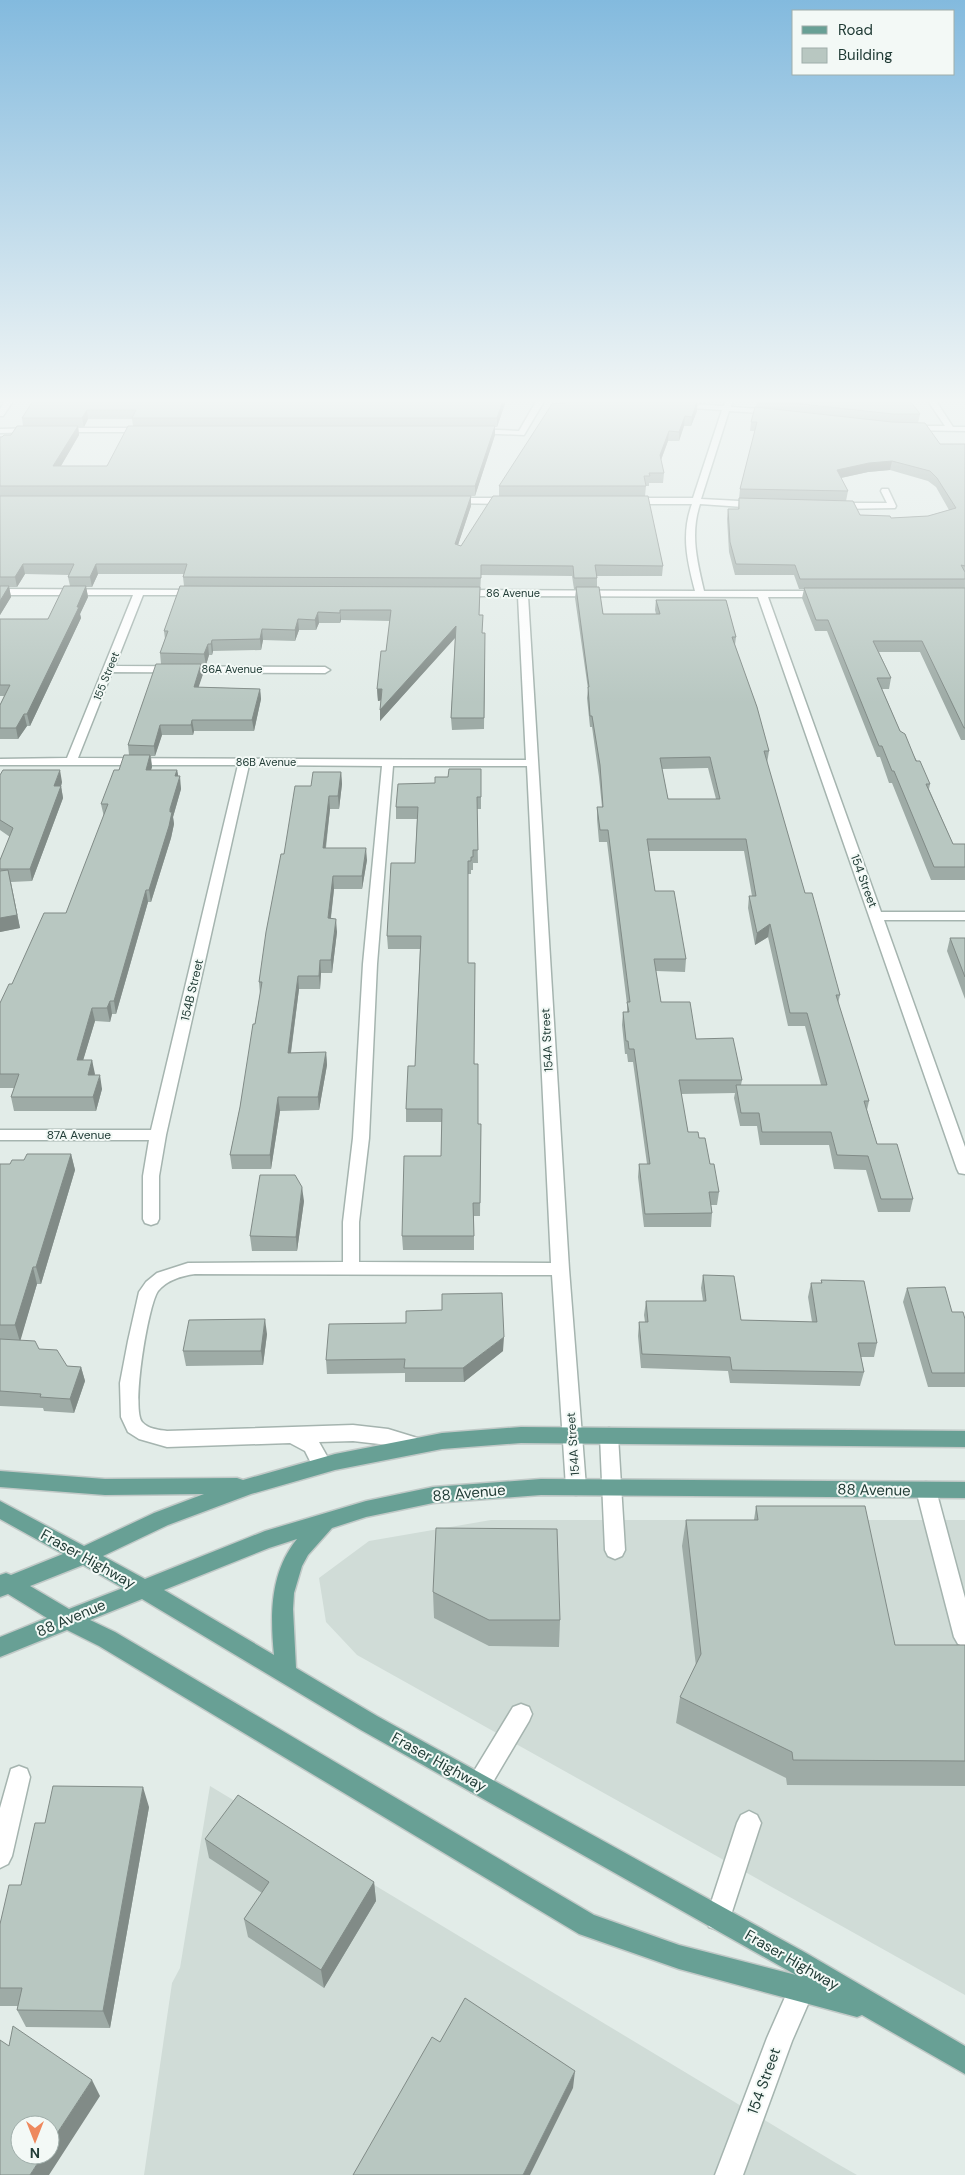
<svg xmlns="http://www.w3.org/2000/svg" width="965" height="2175" viewBox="0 0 965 2175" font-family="'DM Sans',sans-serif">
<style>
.built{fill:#d0dcd7}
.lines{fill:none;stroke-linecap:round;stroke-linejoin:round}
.minor-casing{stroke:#a5b4af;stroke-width:3}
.major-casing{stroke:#c1c9c7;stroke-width:3}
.minor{fill:#fff;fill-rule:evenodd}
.major{fill:#68a095;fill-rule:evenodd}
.wall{fill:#9eaba6;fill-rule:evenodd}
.shaded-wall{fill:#818b87}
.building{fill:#b8c7c1;stroke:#818b87;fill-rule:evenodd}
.labels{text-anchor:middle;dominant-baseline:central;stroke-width:4;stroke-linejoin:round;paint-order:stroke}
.far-street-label{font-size:11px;fill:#223d37;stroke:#f3f9f6}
.street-label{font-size:12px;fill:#223d37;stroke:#f3f9f6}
.near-street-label{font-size:15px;fill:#223d37;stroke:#f3f9f6}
</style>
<rect width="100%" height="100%" fill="#e2ece8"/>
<path class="built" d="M491,1520H965V1995L357,1655L326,1622L319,1578L369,1541Z
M210,1786L836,2163L857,2175H144L172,1983L180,1968Z"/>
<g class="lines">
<g class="minor-casing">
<path id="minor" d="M7,398H15L3,416H0V409Z
M538,398H546L524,435L474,433L470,431L474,429L519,431Z
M726,398H734L731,407L774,410L778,412L774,414L729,411L701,499L758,502L762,505L758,508L700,504C690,534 697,561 704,591H823L828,594L823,597H768L881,912H965V920H884L965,1147V1174L959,1173L957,1169L758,597L528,596L569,1269L586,1487L583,1493L576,1495L569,1493L566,1487L552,1275L195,1274C181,1276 167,1280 158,1291C148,1305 131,1409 142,1422C148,1429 159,1430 167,1431L353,1425L388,1429L424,1440L427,1445L424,1450L417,1453L388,1445L353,1441L319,1442L332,1465L329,1471L322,1473L315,1471L305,1451L290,1443L167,1447L139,1439L128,1432L121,1417L120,1383L128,1341L139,1292L146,1282L157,1273L188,1263L343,1262V1222L353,1138L363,964L382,766L249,765L166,1135L159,1176V1219L157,1223L151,1225L145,1223L143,1219V1176L149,1140H0V1130H151L238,765H0V759L67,758L133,595H0V589L201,590L203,592L198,595H143L115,666L325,667L330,670L325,673L112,672L78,758L526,760L518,596H461L456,593L461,590L695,591C687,560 681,534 692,504H629L625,501L629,498H693L722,410L678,407L674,405L678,403L724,406ZM393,766H527L551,1263L359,1262V1222L369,1138L377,964Z
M926,398H934L953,427H965V431L906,430L905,428L909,426H945Z
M36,428L37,430L33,432L0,433V429Z
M56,428H146L150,430L146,432H59L55,430Z
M882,489H888L896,506L895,508L836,509L832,506L836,503H887L881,491Z
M451,498H508L512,501L508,504L448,503L447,501Z
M609,1428L616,1431L618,1436L625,1550L622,1556L615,1559L608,1556L605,1550L600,1436L602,1431Z
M926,1482L933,1484L936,1490L965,1598V1647L958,1644L954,1637L916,1490L919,1484Z
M521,1704L529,1707L532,1714L529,1721L487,1792L479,1795L471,1792L468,1784L471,1776L513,1707Z
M19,1766L27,1769L30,1777L12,1856L8,1864L0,1868V1808L11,1769Z
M749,1811L757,1815L761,1823L730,1918L727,1927L718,1930L709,1927L706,1918L737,1823L741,1815Z
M802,1975L811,1979L815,1988L792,2041L743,2175H715L767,2038L793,1979Z"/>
</g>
<g class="major-casing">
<path id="major" d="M521,1427L965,1431V1447L521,1443L442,1449L335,1470L251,1494L168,1525L103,1556L145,1579L265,1531L366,1501L433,1487L541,1479L965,1482V1498L541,1495L433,1503L366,1517L332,1528L308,1555L302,1566L294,1593L293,1609L296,1668L377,1716L806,1953L965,2046V2074L862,2015L857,2017L679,1969L579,1934L99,1646L67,1630L0,1657V1637L47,1618L8,1594L0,1597V1575L6,1573L11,1575L63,1554L0,1519V1501L84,1546L154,1513L204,1494L105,1495L0,1487V1471L105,1479L237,1478L243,1480L335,1454L442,1433ZM297,1539C270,1572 270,1615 274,1655L164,1590L269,1548ZM83,1565L123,1588L69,1609L30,1586ZM142,1599L361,1730L796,1975L679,1945L594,1915L115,1632L90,1620Z"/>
</g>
<use href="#minor" class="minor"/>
<use href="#major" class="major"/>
</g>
<path class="wall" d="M35,398H507L497,427H495V435L475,496H471V506L458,545L461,546L499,496V486L568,398H698L697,411L691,426H684L679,441H668L661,460L664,473L663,483H649V486H646L645,496L663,566L662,576H597V587L603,614H656L655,610L656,600L736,637L735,645L769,751L767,763L805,893L840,995L838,1003L869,1101L867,1110L877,1144L913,1199L910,1212H878L866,1170L834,1169L829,1145H760L757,1126H740L734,1098L735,1093L681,1094L688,1132L699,1138L710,1164L719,1192L717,1205H711L712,1213L711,1227H644L638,1177L639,1164H647L633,1062H628L627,1054H625L622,1025L623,1012H627V1004L607,842H599L597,819V807H602L599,777L592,727H590L587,698L588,689L575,598L576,589H574L572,576L481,575L479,615L482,633H485L484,729L452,730L451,718L455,637L380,721V710L381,700L378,701L377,689L386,651L390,621L341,620L340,623H319L316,630H299L295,641L263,640L261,650L213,651L212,655H209L206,665H201L203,674L198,687L260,689L261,699L254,731H194L193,735H162L155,756H151L152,767L151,770H177L181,789L173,817L174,824L171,838L151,902H148L116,1014H112L110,1022L95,1021L83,1060H92L94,1075L102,1089L96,1111H14L11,1097L14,1088H0V1003L12,984L66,913L104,817L101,804L119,770L129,755L128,745L161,664L160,653L165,639L164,631L184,586L183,577L184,574H98L92,587H86L88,597L80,614L81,618L30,726H27L18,739H0V705L4,696H0V619H48L70,586L68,577L69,575L25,574L17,587H9L11,597L0,615V437L11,435L23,426L22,418ZM88,419H132L133,426L107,466H61L79,435L78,427H84ZM708,768L716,799H668L662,769ZM649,851H744L752,896H749L748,908L755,945L768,937L788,1026H805L821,1085H741L742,1080L696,1039L661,1002L656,971L685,972L686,959L655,891Z
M757,398L920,414L918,423L940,444H965V740H961L920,652H879L891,678L889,689H882L900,731L930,784L929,789L953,844H965V880H931L892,783H889L880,757H877L827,631H815L802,598L804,589H799L794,575H735L729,552L727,519L728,509H738L740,489L755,431H750L751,422L756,407ZM890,470L928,481L936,487L949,510L928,516L891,518L860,515L846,501L848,491L841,478L868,472Z
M961,398H965V403Z
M481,769V809H477L478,863H473V870H471V874H468V963L478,1124H481L480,1216H474V1250H403L402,1236L441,1156L442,1122H406V1109L415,1066L420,949H388L387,936L415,863L417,819H396V807L435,783L448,777Z
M341,772L342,784L339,809H330L326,848L367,860L362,889H334L331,918L337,932L332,973H321L320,989H299L291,1053L326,1052L327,1065L319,1110L280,1111L271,1169H232L230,1155L240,1107L260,994L259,982L284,854L311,786Z
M0,775L62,782L61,786L63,798L32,881L11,882L20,928L0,932V860L10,837L0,830Z
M950,938H965V999L947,951Z
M71,1154L75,1170L41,1284H37L20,1340L39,1349L67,1366L81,1367L85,1381L74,1413L44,1411L43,1408L0,1406V1164H10L24,1160Z
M304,1201L297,1251H252L250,1236Z
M703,1275L741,1320L812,1322L808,1297L811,1283H821V1280L877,1343L874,1357H861L864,1372L860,1386L730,1383L728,1371L641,1368L638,1336L639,1322H645L644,1315L646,1301H703L701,1288Z
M907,1288L965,1319V1387H928L903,1302Z
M267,1334L263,1365L186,1366L183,1351Z
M503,1351L464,1382H405V1373L327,1374L326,1360Z
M756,1506L895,1645H965V1786L787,1785L786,1778L676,1723L680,1697L696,1666L682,1546L686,1520H754Z
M433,1592L560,1620L559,1647L489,1646L434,1618Z
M149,1807L110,2028L26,2027L17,2010L18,2006H0V1924L21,1885L45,1823Z
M205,1839L374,1882L376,1901L324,1988L248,1937L244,1919L262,1893L209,1858Z"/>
<path class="shaded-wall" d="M504,398H507L497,427V418Z
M697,402V411L691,426L692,417Z
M87,410L88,419L84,427L82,418Z
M685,416L684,426L679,441V432Z
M78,426L79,435L55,476L53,466Z
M495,426V435L475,496V486Z
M669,431L668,441L659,465L660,455Z
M892,461L890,470L868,472L836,479L837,470L869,463Z
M471,496V506L455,554V544Z
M23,564L25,574L17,587L15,577Z
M96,564L98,574L92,587L90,577Z
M9,586L11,597L0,615V601Z
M86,586L88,597L80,614L81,618L30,726L27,714Z
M340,610L341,620L340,623Z
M318,612L319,623L316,630L315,620Z
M298,619L299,630L295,641V630Z
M456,626V637L380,721V710Z
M262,629L263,640L261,650L260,639Z
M212,640L213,651L212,655L211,644Z
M208,644L209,655L206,665L204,654Z
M201,664L203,674L195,698L194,687Z
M260,689L261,699L254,731L252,720Z
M377,689H382L383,700L378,701Z
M24,714L27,726L18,739L16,728Z
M192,720L194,731L193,735L191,725Z
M160,725L162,735L155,756L154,746Z
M150,755L152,767L147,782L146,770Z
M60,770L62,782L61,786L63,798L32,881L30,869L54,786Z
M177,770L179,780L180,776L181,789L173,817L174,824L171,838L151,902L149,890L170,812L175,776Z
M341,772L342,784L339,809L338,796Z
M329,796L330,809L324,860L323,848Z
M366,848L367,860L362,889V876Z
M8,870L20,928L0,932V918Z
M333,876L334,889L329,932L328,918Z
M146,890L148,902L116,1014L114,1001Z
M336,919L337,932L332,973L331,960Z
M770,924L768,937L755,945L757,933Z
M320,960L321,973L320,989L319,976Z
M298,976L299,989L289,1066L288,1053Z
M110,1001L112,1014L110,1022L107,1008Z
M92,1008L95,1021L79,1074L77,1060Z
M326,1052L327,1065L319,1110L318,1097Z
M92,1060L95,1074L90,1089L88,1075Z
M100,1075L102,1089L96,1111L93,1097Z
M278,1097L280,1111L271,1169L270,1155Z
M71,1154L75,1170L41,1284L36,1267Z
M302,1187L304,1201L297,1251L296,1237Z
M33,1267L37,1284L20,1342L15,1325Z
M265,1319L267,1334L263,1365L261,1351Z
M504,1337L503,1351L464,1382L463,1368Z
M81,1367L85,1381L74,1413L70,1399Z
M143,1787L149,1807L110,2028L103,2011Z
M374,1882L376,1901L324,1988L321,1970Z
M575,2071L573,2088L530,2175H523Z
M92,2080L100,2096L49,2175H30L43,2155H50V2144Z"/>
<path class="building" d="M35,398H504L497,418H132L136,410H87L82,418H22Z
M568,398H640L697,402L692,417L685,416L679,432L669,431L660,455L664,473H649L650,476H644L646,486H499L552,404L565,403Z
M757,398H908L920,414H893L756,399Z
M755,407L892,422L925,423L940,444H965V566L961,565L965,572V579H800L795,565L736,564L730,542L728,509H739V498L853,501L860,515L890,516L891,518L928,516L956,508L937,478L930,471L892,461L869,463L837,470L848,491L740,489L757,422H751Z
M17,426H78L53,466H107L128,426H495L475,486H0V437H2L4,435H11Z
M0,496H471L455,544L461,546L493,496H648L663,566L595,565L597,578H574L573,566L481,565V578L183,577L187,564H96L90,577H68L74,564H23L15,577H0Z
M0,586H9L0,601Z
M64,586H86L77,607H79L27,714H24L16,728H0V705L10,685H0V619H48Z
M180,586L480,587L479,615H483L482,633H485L484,718H451L456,626L380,710L382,689H377L381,651H386L391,610H340V613L318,612L315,620L298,619L295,630L262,629L260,639L212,640L211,644H208L204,654L160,653L168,631H164Z
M576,587H599L603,614H660L656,600H726L736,637H732L757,707L769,751H764L805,893H812L840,995H836L869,1101H864L877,1144H897L913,1199H881L868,1156L837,1155L831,1132H762L759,1113H741L736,1085H827L807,1013H790L770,924L757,933L749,896H756L746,839H647L655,891H674L686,959H654L661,1002H690L696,1039L733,1038L742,1080H679L688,1132H698L699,1138H705L710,1164H714L719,1192H709L712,1213L645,1214L639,1164H650L634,1049H629L628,1041H626L623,1012H629L627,1002H630L608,830H600L597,807H603L600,765L592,716H590L588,687H589ZM710,757L720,799H668L660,758Z
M804,588H965V728H964L922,641H873L891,678H877L900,731L905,734L916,761H920L930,784H926L953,844H965V867H934L894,771H892L882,746H879L828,620H816Z
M156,664H201L194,687L260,689L252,720H192L191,725H160L154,746L128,745Z
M124,755H150L146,770H177L175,776H180L170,809V812H172L169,826L149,890H146L114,1001H110L107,1008H92L77,1060H92L88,1075H100L93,1097H11L19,1074H0V1003L9,984H12L44,913H66L108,804H101L114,770H119Z
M449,769H481V797H477L478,850H473V857H471V861H468V963H475L474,1064H478V1124H481L480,1203H473L474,1236H402L404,1156H441L442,1109H406L408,1066H415L421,936H387L391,863H415L418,807H396L398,784L435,783V777H448Z
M3,770H60L54,786H61L30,869H0V860L13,828L0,820V775Z
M313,772H341L338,796H329L323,848H366L362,876H333L328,918L336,919L331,960H320L319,976H298L288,1053L326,1052L318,1097H278L270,1155H230L240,1107L253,1024H255L262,982H259L266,932L281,854H284L295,786H311Z
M8,870L17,915L0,918V871Z
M950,938H965V977Z
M27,1154H71L36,1267H33L15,1325H0V1164H10L12,1160H24Z
M260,1175H295L302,1187L296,1237L250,1236Z
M703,1275L734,1276L741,1320L817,1322L811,1283H822L821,1280L864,1281L877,1343H858L864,1372L732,1370L730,1357L642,1354L639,1322H648L646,1301H706Z
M945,1287L952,1312H963L965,1319V1373H932L907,1288Z
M502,1293L504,1337L463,1368H404L405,1359L326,1360L329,1324L406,1323V1311L442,1310V1294Z
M265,1319L261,1351H183L189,1320Z
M0,1339L35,1341L39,1349L57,1350L67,1366L81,1367L70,1399L40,1397L41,1394L0,1391Z
M756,1506H865L895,1645H965V1761L793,1760L792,1752L680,1697L701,1654L686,1520H758Z
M436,1528L557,1529L560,1620H489L433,1592Z
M53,1786L143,1787L103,2011L17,2010L22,1988H0V1924L9,1885H21L35,1823H45Z
M238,1795L374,1882L321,1970L244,1919L269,1882L205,1839Z
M465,1998L575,2071L523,2175H353L432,2037L440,2042Z
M13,2026L92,2080L50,2144V2125H20V2155H43L30,2175H0V2040L9,2046Z"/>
<linearGradient id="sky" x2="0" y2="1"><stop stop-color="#83bade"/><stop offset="0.57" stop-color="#f2f6f5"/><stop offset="1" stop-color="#f2f6f5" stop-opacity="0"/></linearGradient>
<rect width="965" height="703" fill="url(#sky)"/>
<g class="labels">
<g class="far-street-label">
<text x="513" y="593">86 Avenue</text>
<text x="232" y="669">86A Avenue</text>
<text transform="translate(106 676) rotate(-68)">155 Street</text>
<text x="266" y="762">86B Avenue</text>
</g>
<g class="street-label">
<text transform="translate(864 881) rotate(70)">154 Street</text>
<text transform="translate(192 990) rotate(-77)">154B Street</text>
<text transform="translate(547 1040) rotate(-93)">154A Street</text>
<text x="79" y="1135">87A Avenue</text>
<text transform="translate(573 1444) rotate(-94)">154A Street</text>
</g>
<g class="near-street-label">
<text transform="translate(874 1490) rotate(1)">88 Avenue</text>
<text transform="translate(469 1493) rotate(-5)">88 Avenue</text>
<text transform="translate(88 1559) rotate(29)">Fraser Highway</text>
<text transform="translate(71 1618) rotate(-23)">88 Avenue</text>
<text transform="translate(439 1762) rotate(29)">Fraser Highway</text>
<text transform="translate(792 1960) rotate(30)">Fraser Highway</text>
<text transform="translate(764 2081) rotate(-70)">154 Street</text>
</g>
</g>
<rect x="792" y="10" width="162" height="65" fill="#f3f9f6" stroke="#9faeaa"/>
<rect x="802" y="26" width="25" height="8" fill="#68a095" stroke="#9faeaa"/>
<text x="838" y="35" font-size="15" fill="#223d37">Road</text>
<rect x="802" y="48" width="25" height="15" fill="#b8c7c1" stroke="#9faeaa"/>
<text x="838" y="60" font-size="15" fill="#223d37">Building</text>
<g transform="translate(35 2140) rotate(180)"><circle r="24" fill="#f3f9f6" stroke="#9faeaa"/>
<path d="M0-4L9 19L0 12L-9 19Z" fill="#ee895e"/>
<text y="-8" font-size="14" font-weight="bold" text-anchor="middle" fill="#223d37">N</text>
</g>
</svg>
